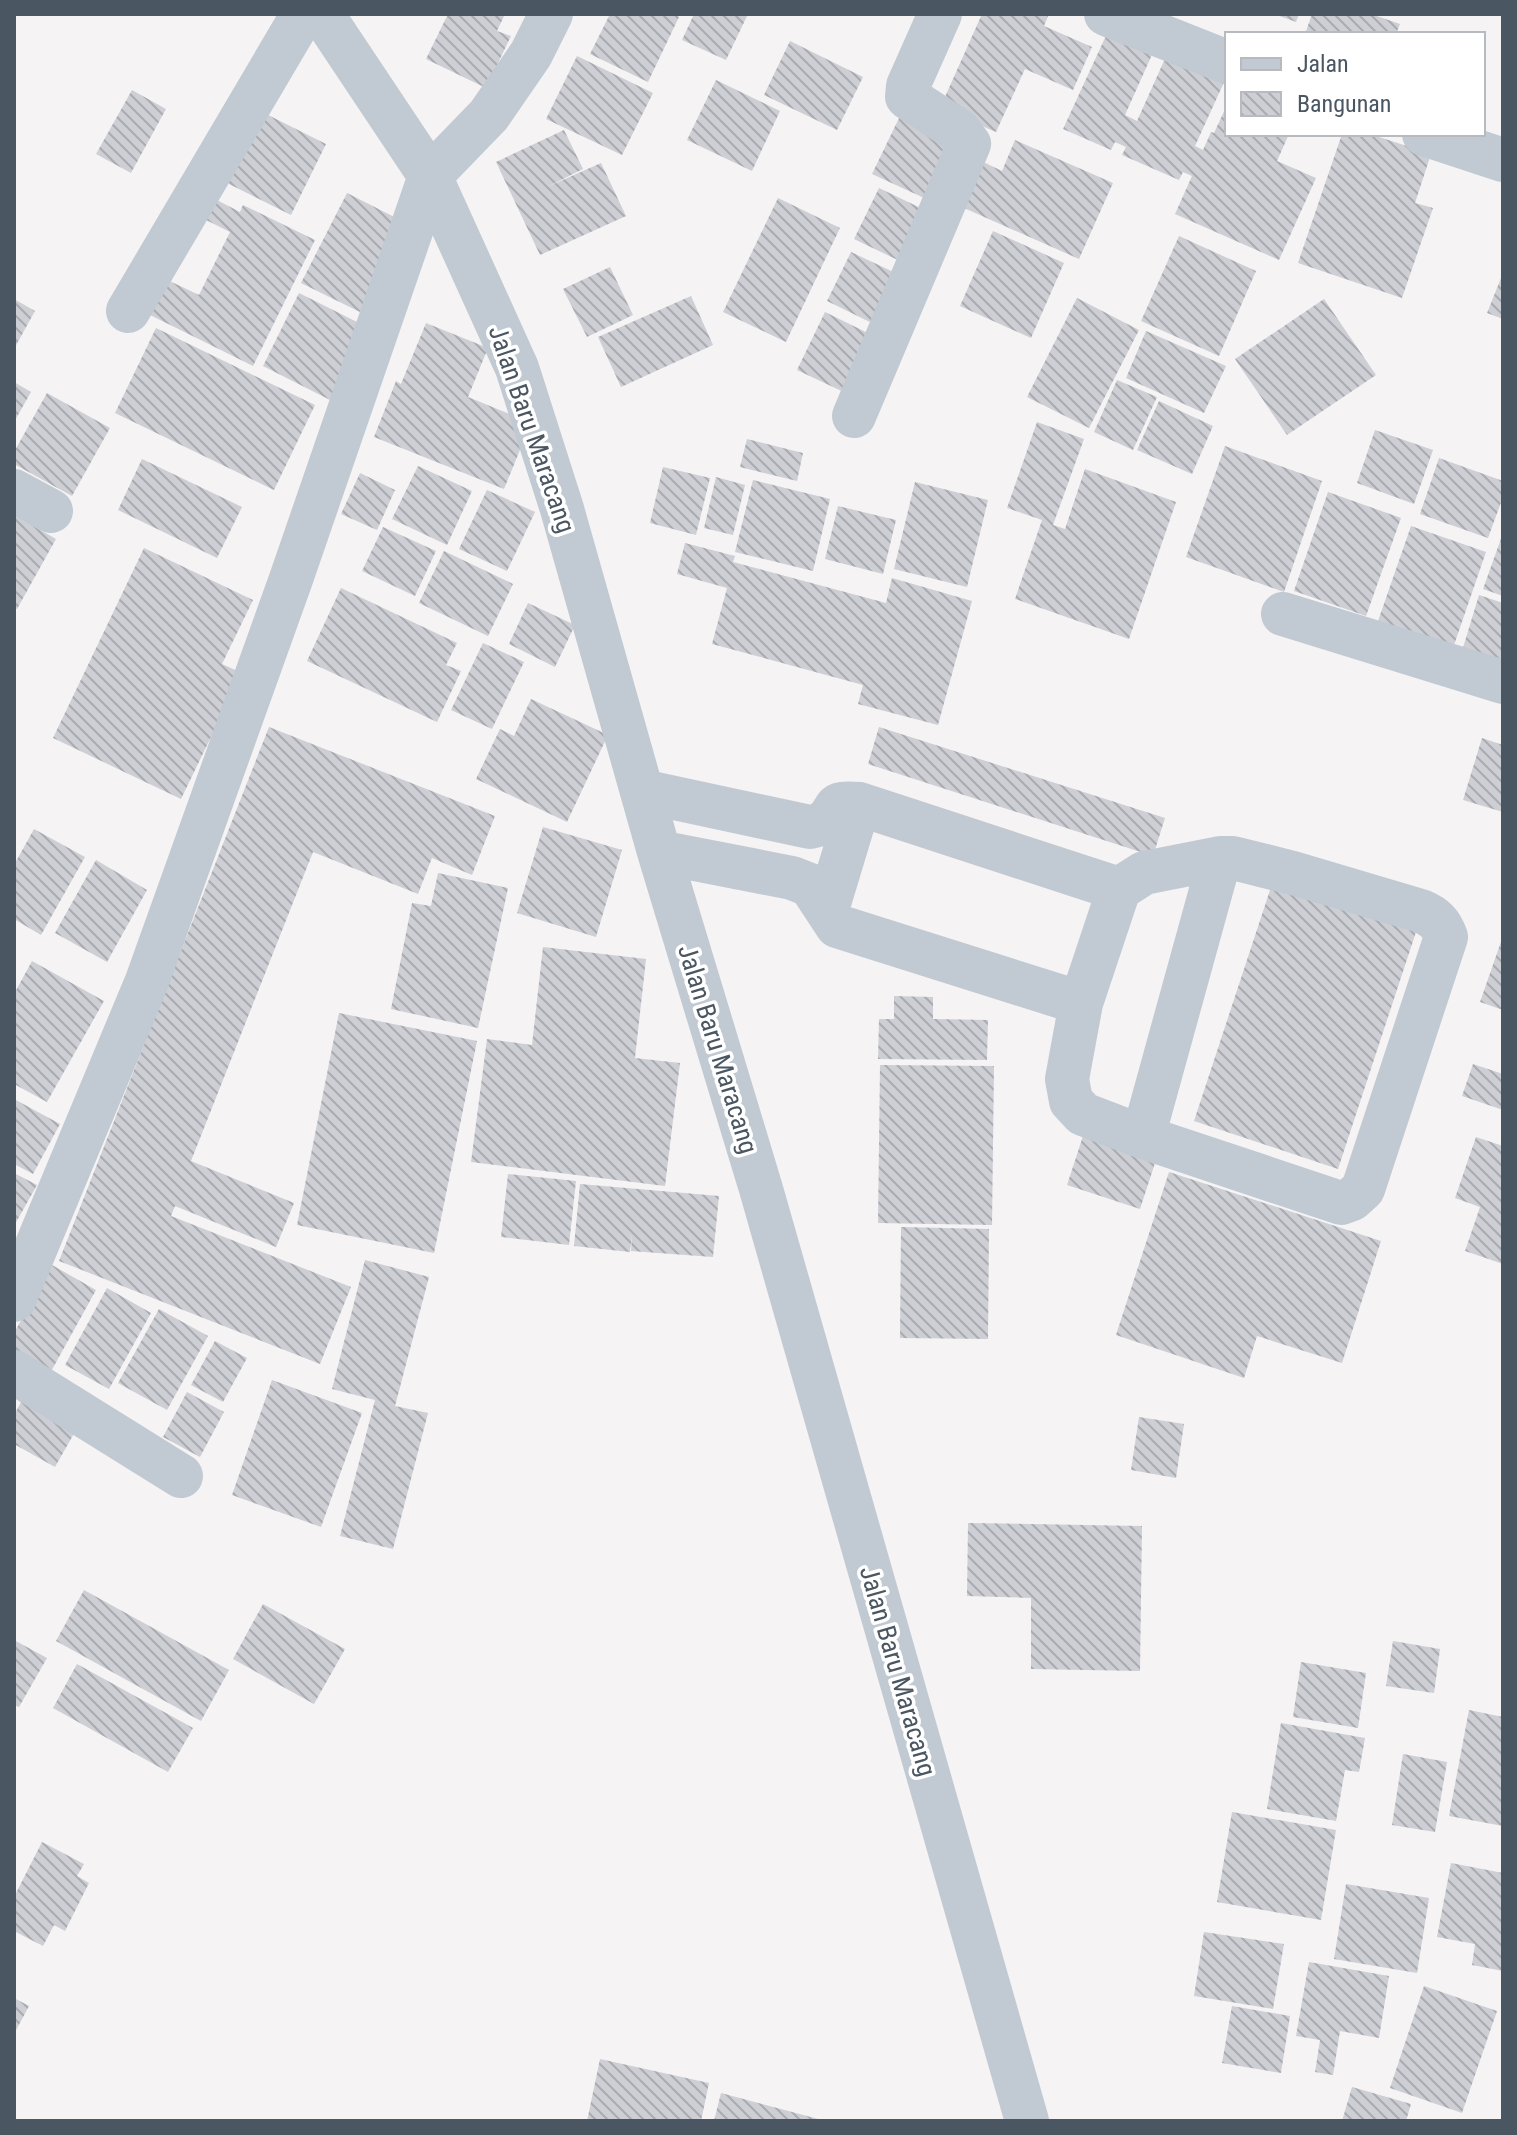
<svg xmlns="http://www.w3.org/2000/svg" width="1517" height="2135" viewBox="0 0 1517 2135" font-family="'Roboto Condensed',sans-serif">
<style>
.building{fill:url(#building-back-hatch)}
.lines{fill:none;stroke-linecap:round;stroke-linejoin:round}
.minor{stroke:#c1cad2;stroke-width:44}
.labels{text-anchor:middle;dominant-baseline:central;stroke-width:7;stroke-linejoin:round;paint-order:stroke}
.street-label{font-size:26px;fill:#4a5661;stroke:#fff}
</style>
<defs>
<pattern id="building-back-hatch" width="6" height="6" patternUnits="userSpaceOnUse" patternTransform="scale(2)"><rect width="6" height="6" fill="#cdcfd5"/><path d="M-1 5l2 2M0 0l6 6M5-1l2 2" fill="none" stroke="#a8abb0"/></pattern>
</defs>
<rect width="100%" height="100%" fill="#f5f3f3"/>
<path class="building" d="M448,14H505L497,31L511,36L486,88L426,59Z
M610,14H674L679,17L648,82L590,54Z
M694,14H748L726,60L682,40Z
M982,14H1049L1044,26L1092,47L1073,90L1025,69L996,132L940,108Z
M1274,14H1299L1296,22Z
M1312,14H1371L1400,24L1396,34H1305Z
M1110,27L1155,48L1125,115L1137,121L1168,52L1226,78L1195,146L1203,150L1211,132L1214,133L1227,105V134H1289L1277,161L1316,178L1279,260L1175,214L1192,176L1183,172L1179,180L1122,155L1126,147L1115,142L1111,150L1063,129Z
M790,41L863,77L837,130L764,95Z
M577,56L653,93L622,155L546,119Z
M716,80L780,111L752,171L687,140Z
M132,90L166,109L131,173L96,154Z
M254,108L326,144L291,215L219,179Z
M901,114L964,144L935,203L872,174Z
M564,130L583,169L547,187L601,163L626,216L540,255L496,162Z
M1342,134H1370L1431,154L1415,203L1433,208L1402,298L1298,263Z
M1015,140L1113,183L1079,259L955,204L975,158L1002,171Z
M879,188L931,213L906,264L854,239Z
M347,193L412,226L366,315L301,283Z
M209,196L240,212L243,205L315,240L253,366L140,310L157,275L199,295L230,232L198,216Z
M778,198L840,228L786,342L723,312Z
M993,231L1064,263L1031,338L960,306Z
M1179,236L1256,271L1219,356L1141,321Z
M851,252L904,277L880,327L827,301Z
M610,267L633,315L587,337L563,289Z
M1503,273V319L1487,313Z
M299,293L373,330L336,403L263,366Z
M691,296L713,345L621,387L598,337Z
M1077,298L1139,330L1089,428L1027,397Z
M14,299L35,311L14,349Z
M1324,299L1376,375L1287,435L1235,359Z
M825,312L878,338L850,395L797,370Z
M426,323L488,348L468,397L531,423L504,489L374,437L396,381L401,384Z
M156,328L315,405L274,490L115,413Z
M1146,331L1226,366L1204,413L1126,378Z
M1117,380L1157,397L1133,450L1094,432Z
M14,382L31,392L14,422Z
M47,393L110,428L72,496L14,464V452Z
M1159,401L1213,426L1192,474L1137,450Z
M1037,422L1084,439L1053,525L1065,529L1085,469L1176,502L1129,639L1015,599L1042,520L1007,508Z
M1375,430L1433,450L1414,504L1357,483Z
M747,439L803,453L797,481L740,467Z
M1225,446L1322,481L1284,592L1186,557Z
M1439,458L1503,481V497L1488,538L1420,514Z
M142,459L242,507L217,558L118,510Z
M418,466L472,491L447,545L392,519Z
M663,467L710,478L696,535L650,523Z
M360,473L395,490L377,530L341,514Z
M716,477L745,485L733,535L704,528Z
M753,480L830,499L813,571L735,552Z
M915,482L988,500L967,587L894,569Z
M487,490L535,512L507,571L459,549Z
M1328,492L1401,518L1366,616L1294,591Z
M838,506L896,520L883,574L825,559Z
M14,515L56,539L17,609L14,608Z
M1411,526L1486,552L1453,648L1378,621Z
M383,527L436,551L415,596L362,571Z
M1503,533V596L1483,589Z
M685,543L735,556L733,562L886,603L892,578L972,601L938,725L858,704L863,685L712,644L727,588L677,574Z
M144,548L253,600L222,664L242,673L181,799L53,738Z
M444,551L513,584L488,636L419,603Z
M341,588L457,643L446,665L461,671L437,722L307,661Z
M1479,595L1503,603V664L1462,651Z
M528,603L575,625L555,667L509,644Z
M483,643L524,662L492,729L451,710Z
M531,699L608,735L567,822L476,779L500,729L514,736Z
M269,727L495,816L472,875L432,858L418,894L313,852L191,1161L294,1203L276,1247L175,1206L171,1216L351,1287L320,1364L59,1261Z
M879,727L1165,818L1153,856L868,764Z
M1482,738L1503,745V812L1463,800Z
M543,827L622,850L596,937L517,913Z
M34,829L85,857L41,935L14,919V865Z
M96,860L147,890L107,962L55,933Z
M438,873L508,888L478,1028L391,1009L412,903L431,906Z
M1272,884L1416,932L1338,1169L1194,1121Z
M1503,936V1010L1480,1002Z
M543,947L646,959L635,1058L680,1063L665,1186L471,1162L487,1039L532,1045Z
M32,961L104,1001L47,1102L14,1084V994Z
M894,996L933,997V1019L988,1020L987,1060L878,1059L879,1019H894Z
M339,1013L477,1041L434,1253L297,1225Z
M1473,1064L1503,1074V1110L1462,1096Z
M880,1065L994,1066L992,1225L878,1223Z
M14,1099L60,1124L33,1174L14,1164Z
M1084,1133L1157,1157L1140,1209L1067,1185Z
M1476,1137L1503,1146V1264L1465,1251L1480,1207L1455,1198Z
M1169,1172L1381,1241L1342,1363L1257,1336L1244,1378L1116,1335Z
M14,1173L37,1185L14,1226Z
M508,1174L576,1181L569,1245L501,1237Z
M580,1184L719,1196L713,1257L631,1251L632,1234L630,1252L574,1246Z
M901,1227L989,1229L988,1339L900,1338Z
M365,1260L429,1277L395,1406L428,1413L393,1549L340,1536L375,1400L332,1389Z
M52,1265L96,1290L48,1377L14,1359V1333Z
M107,1288L151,1313L109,1389L65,1365Z
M159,1309L208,1336L167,1410L118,1383Z
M215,1341L247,1358L223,1402L191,1385Z
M272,1380L362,1413L321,1527L232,1495Z
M187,1392L224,1412L200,1457L163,1437Z
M26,1393L80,1423L55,1467L14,1444V1415Z
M1139,1417L1184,1424L1176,1478L1131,1470Z
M968,1523L1142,1526L1140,1671L1031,1669V1598L967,1596Z
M84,1590L229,1670L201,1721L56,1641Z
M263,1604L345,1649L314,1704L233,1659Z
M14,1640L47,1658L19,1707L14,1705Z
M1393,1641L1440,1649L1434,1693L1386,1686Z
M1301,1662L1366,1673L1358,1728L1293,1717Z
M77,1664L193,1728L168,1772L53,1708Z
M1469,1710L1503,1717V1826L1449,1816Z
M1281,1723L1365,1738L1359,1772L1345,1770L1336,1821L1267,1809Z
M1403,1754L1447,1762L1435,1832L1392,1825Z
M1232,1812L1336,1830L1321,1920L1217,1902Z
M42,1842L84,1864L77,1876L89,1883L65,1931L54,1925L43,1946L14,1931V1897Z
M1451,1863L1503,1873V1971L1472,1965L1475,1944L1437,1937Z
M1346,1884L1429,1898L1417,1973L1334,1959Z
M1204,1932L1284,1944L1273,2009L1194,1996Z
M1309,1962L1389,1976L1379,2038L1340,2031L1333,2075L1315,2072L1320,2040L1296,2036Z
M1424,1986L1497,2011L1462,2113L1390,2088Z
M14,1998L29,2006L14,2034Z
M1232,2006L1290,2016L1281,2073L1222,2063Z
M600,2059L709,2083L701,2121H587Z
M1352,2087L1411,2104L1406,2121H1342Z
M721,2093L822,2120L821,2121H714Z"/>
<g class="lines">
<path class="minor" d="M322,14L430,176L517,368L562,509L659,852L761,1189L1027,2121
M1106,14L1227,62
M1424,134L1503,160
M128,311L303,14
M854,416L969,144L959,131L907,97L908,86L940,14
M14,491L51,511
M1283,614L1503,682
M642,791L810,827C815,826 820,825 824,822C841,809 827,801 859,804L1119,889
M659,852L792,878L810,885L837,926L1081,1003
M1220,858H1233L1293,873L1421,911C1435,917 1441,923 1446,937L1363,1189L1352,1199L1341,1203L1143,1137L1083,1114L1071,1101L1067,1079L1081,1003L1119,889L1144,873Z
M827,910L859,804
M1143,1137L1220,858
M14,1300L147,981L291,579L430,176L489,115L531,54L551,14
M14,1372L181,1476"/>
</g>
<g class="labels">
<g class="street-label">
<text transform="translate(532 429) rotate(71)">Jalan Baru Maracang</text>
<text transform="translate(718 1049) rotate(73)">Jalan Baru Maracang</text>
<text transform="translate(898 1671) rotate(74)">Jalan Baru Maracang</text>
</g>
</g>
<rect width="1517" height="2135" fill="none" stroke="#4a5661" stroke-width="32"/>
<rect x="1225" y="32" width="260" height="104" fill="#ffffff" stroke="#b7bbc0" stroke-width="2"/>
<rect x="1241" y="58" width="40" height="12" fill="#c1cad2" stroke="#b7bbc0" stroke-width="2"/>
<text x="1297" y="72" font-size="24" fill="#4a5661">Jalan</text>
<rect x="1241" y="92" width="40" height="24" fill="url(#building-back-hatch)" stroke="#b7bbc0" stroke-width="2"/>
<text x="1297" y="112" font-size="24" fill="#4a5661">Bangunan</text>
</svg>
